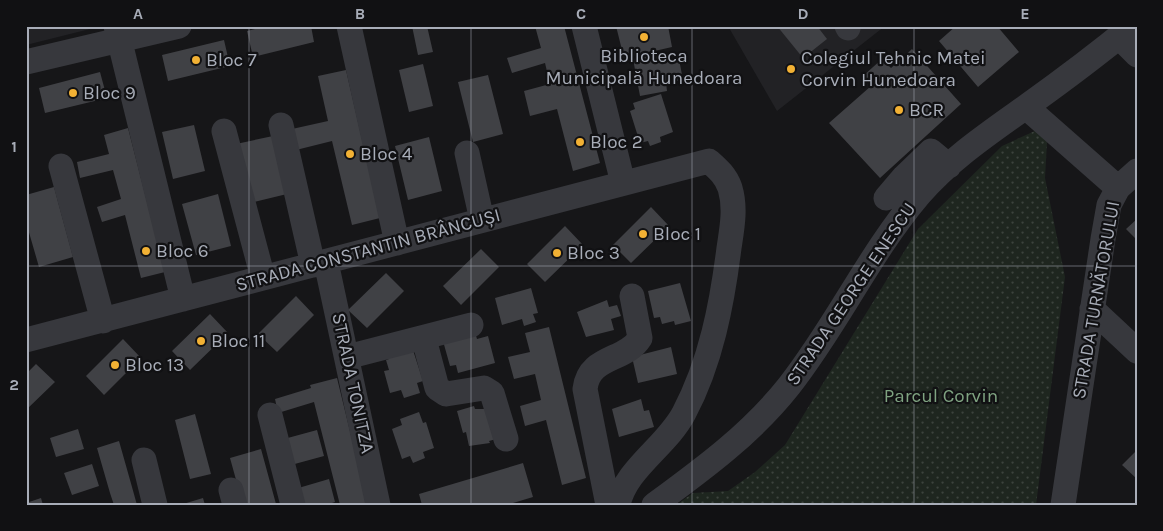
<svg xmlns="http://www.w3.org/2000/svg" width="1163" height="531" viewBox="0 0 1163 531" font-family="Karla,sans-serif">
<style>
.built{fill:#222225}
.grass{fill:url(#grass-dots)}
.building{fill:#404145}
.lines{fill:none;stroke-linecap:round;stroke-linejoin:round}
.minor{stroke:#37383d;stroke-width:25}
.grid{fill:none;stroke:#a8adb8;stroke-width:1;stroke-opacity:0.55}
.poi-dot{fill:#f2b134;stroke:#111113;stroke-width:2}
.labels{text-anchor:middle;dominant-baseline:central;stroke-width:4.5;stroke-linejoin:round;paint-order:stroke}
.poi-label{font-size:19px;fill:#a8adb8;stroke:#111113;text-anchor:start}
.street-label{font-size:19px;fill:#a8adb8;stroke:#111113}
.park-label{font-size:19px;fill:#7fa381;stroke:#111113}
.neatline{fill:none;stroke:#a8adb8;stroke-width:2}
.grid-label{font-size:16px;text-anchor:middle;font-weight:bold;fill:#a8adb8}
</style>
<defs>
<pattern id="grass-dots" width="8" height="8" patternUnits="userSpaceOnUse" patternTransform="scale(1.25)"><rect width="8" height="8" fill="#1e261f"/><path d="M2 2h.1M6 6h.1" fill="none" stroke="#3c433d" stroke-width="1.8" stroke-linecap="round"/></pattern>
</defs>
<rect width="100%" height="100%" fill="#161618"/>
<path class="built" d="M26,26H93L94,28L26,45Z
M728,26H885L777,111Z"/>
<path class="grass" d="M1048,125L1045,178L1065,277L1036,505H676L693,493L728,491L755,472L785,445L918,229L1002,146Z"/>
<path class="building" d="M266,26H311L314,42L253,57L247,31Z
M412,26H427L433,52L418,55Z
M535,26H564L600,163L573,171L557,109L530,116L524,91L550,84L545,63L512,73L507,58L541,48Z
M616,26H668L672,47L624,58Z
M777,26H817L827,39L803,58Z
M956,26H997L1019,52L978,87L939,41Z
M224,40L230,66L168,81L162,55Z
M912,49L961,104L880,178L829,123L871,86L863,76L882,59L891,68Z
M660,54L662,62L679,59L683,80L666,83L667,91L640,96L633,59Z
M423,64L433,106L409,112L399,70Z
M346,70L380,218L352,225L332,141L296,150L292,129L328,121L318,76Z
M100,72L107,98L45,113L39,88Z
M488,75L503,134L473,142L458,82Z
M661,94L673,132L660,137L661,142L650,146L648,141L640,143L630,111L635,109L633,103Z
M194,125L205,171L173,179L162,132Z
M128,128L165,272L141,278L125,215L102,222L97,207L121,199L113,170L80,178L77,162L109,154L104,135Z
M273,136L287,194L250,203L236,144Z
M429,137L442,191L408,200L395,146Z
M54,187L73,257L39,267L26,222V195Z
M218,194L231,246L196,255L182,204Z
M651,207L669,226L631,263L613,245Z
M1137,219V240L1126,229Z
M565,226L583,245L545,282L527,264Z
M481,249L499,267L461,305L443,286Z
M386,273L404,291L367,328L348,310Z
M680,283L691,321L675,325L674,321L662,324L660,317L654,318L648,291Z
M531,288L538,313L533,314L536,322L524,326L522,319L502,325L495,298Z
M296,296L314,315L277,352L258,334Z
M607,300L609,307L617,305L621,316L611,319L614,330L586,337L577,312Z
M210,314L228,333L190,370L172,351Z
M549,327L586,478L562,485L546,420L525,426L520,406L541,400L535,374L514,379L508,357L530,352L525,333Z
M474,329L477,339L488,336L495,363L458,373L456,365L450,366L443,341Z
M123,339L141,358L104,395L86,376Z
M412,347L423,381L417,383L420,393L404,398L401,390L390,393L384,371L389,370L386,360L389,359L388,354Z
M671,347L677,374L638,383L632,357Z
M36,364L55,382L26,410V374Z
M337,378L368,505H340L314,402L278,413L275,399L311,388L310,385Z
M641,399L644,411L649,410L654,427L619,437L612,409Z
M474,406L475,409H487L500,438L489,441L490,443L469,446L466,432L463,433L457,411Z
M419,412L423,423L426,422L434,448L423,452L425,458L413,463L410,456L402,459L392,429L402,425L400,419Z
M195,414L211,474L190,479L175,420Z
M78,429L84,449L56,457L50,438Z
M317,430L324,456L291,465L284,439Z
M119,441L132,487L137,505H114L110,493L97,448Z
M261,449L276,504L243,505L230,458Z
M1137,450V479L1122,465Z
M523,463L533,497L506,505H422L419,494Z
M92,464L99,486L72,495L64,473Z
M329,479L335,502L326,505H299L295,489Z
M41,498L43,505H26V503Z
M203,498L205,505H183V504Z"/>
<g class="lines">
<path class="minor" d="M116,26L183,299
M349,26L397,243
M584,26L623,183
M847,26L848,28
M1119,37L1137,55
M26,62L179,26
M1026,107L1118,188L1109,205L1103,239L1063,505
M281,125L313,265
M224,131L263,278
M467,153L482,220
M61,166L103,321
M903,178L931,151L949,166
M1118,188L1137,171
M886,198L903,178L915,189
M326,262L378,505
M1092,309L1137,351
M424,339L437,388L446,394L484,388L492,393L506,439
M26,340L709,161C718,169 726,176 730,188C736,208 732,228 729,248C722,304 711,362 684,413C667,446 625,469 618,505
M347,357L471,325
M270,415L293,505
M144,460L155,505
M231,490L235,505
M608,505L585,389C589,355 625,362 640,338L632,296
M654,505C703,469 751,434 789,386C837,325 869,254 919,195C949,160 989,133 1027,106C1062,81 1098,54 1132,26"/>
</g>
<path class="grid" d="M249,26V505M471,26V505M692,26V505M914,26V505M26,266H1137"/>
<g class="poi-dot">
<circle cx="644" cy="37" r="5"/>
<circle cx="196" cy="60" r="5"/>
<circle cx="791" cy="69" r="5"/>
<circle cx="73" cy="93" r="5"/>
<circle cx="899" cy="110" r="5"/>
<circle cx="580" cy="142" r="5"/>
<circle cx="350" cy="154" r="5"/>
<circle cx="643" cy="234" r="5"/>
<circle cx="146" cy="251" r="5"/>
<circle cx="557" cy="253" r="5"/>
<circle cx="201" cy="341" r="5"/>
<circle cx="115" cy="365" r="5"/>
</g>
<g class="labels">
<g class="poi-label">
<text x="644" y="56" text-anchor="middle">Biblioteca<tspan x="644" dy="22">Municipală Hunedoara</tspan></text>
<text x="801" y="58">Colegiul Tehnic Matei<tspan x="801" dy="22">Corvin Hunedoara</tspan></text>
<text x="206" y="60">Bloc 7</text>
<text x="83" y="93">Bloc 9</text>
<text x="909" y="110">BCR</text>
<text x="590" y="142">Bloc 2</text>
<text x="360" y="154">Bloc 4</text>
<text x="653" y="234">Bloc 1</text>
<text x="156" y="251">Bloc 6</text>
<text x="567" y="253">Bloc 3</text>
<text x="211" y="341">Bloc 11</text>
<text x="125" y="365">Bloc 13</text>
</g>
<g class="street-label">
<text transform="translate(368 250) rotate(-15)">STRADA CONSTANTIN BRÂNCUȘI</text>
<text transform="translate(851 294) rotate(-56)">STRADA GEORGE ENESCU</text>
<text transform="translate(1096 300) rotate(-80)">STRADA TURNĂTORULUI</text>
<text transform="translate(353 383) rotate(78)">STRADA TONITZA</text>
</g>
<g class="park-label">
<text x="941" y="396">Parcul Corvin</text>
</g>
</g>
<rect width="1163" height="531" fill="none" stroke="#111113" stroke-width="55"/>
<rect x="28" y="28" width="1108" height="476" class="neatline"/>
<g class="grid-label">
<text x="138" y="19">A</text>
<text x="360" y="19">B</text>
<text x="581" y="19">C</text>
<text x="803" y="19">D</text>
<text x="1025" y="19">E</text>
<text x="14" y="152">1</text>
<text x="14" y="390">2</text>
</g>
</svg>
